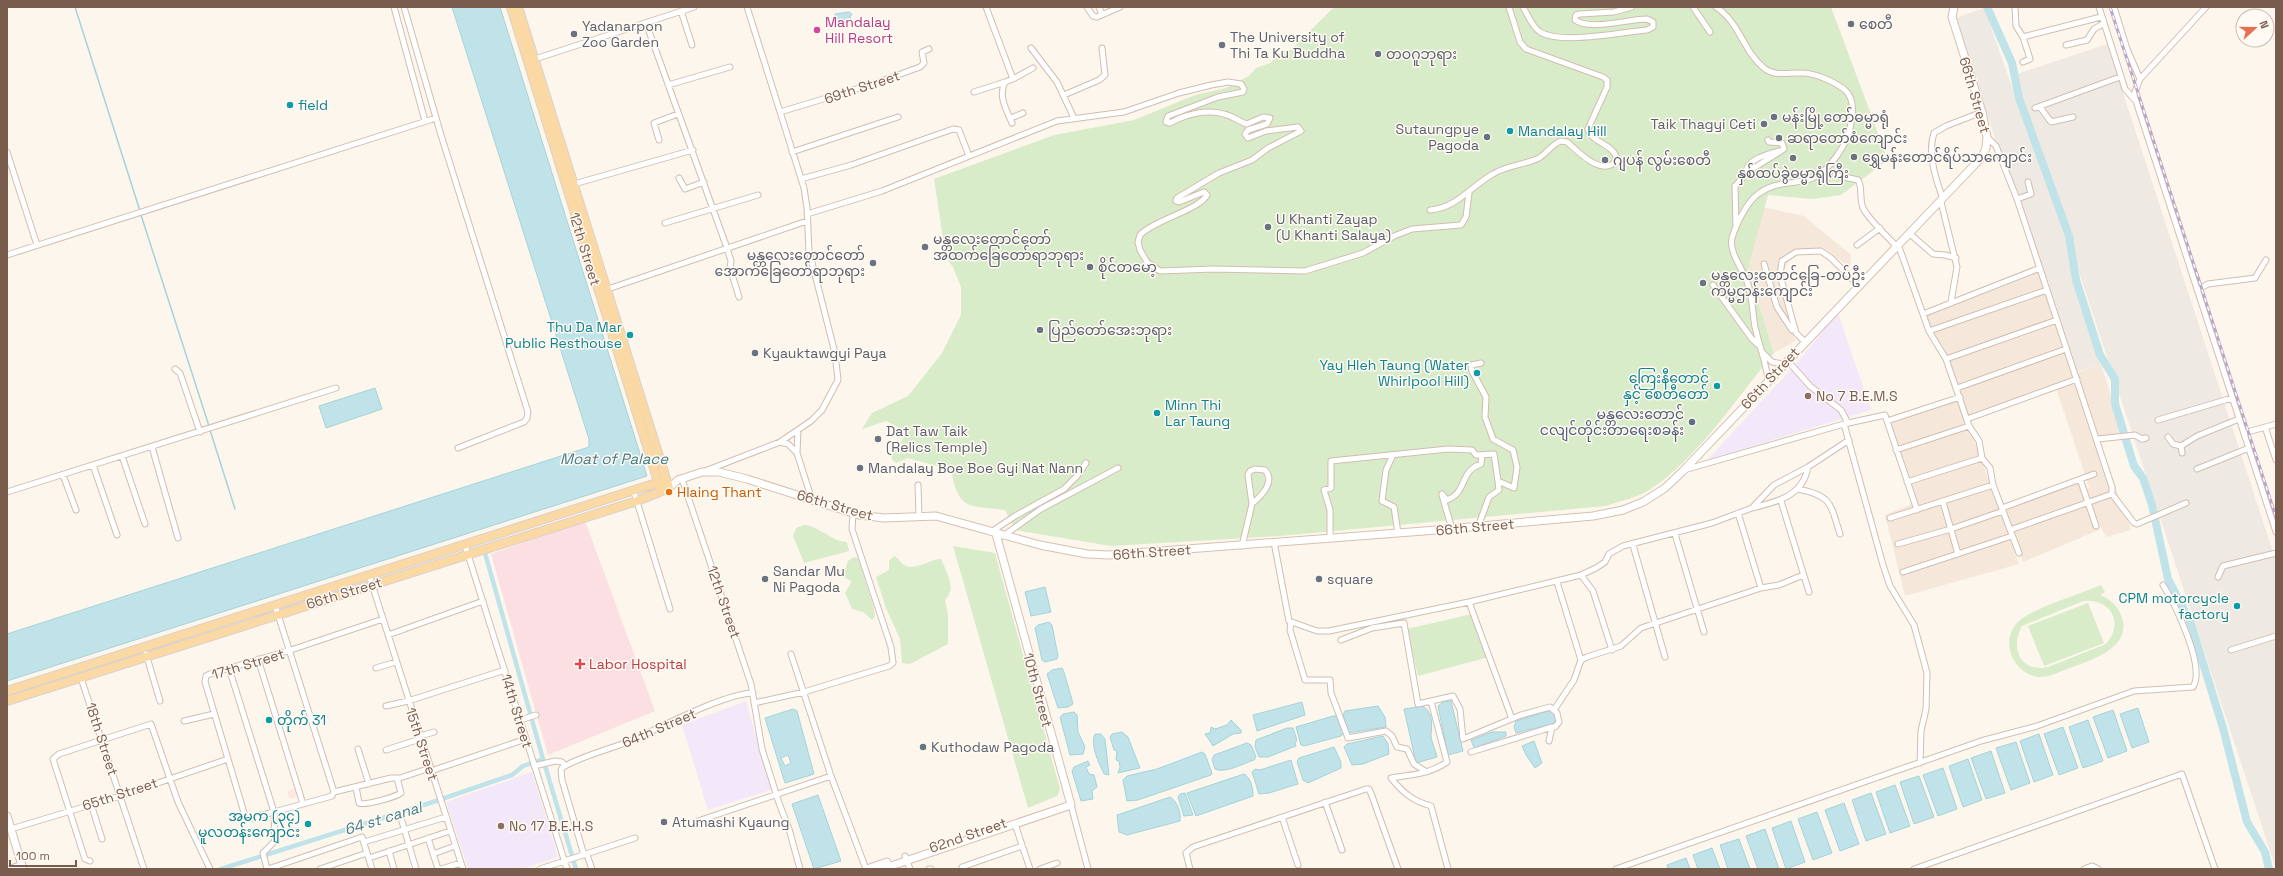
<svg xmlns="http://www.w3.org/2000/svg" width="2283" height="876" viewBox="0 0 2283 876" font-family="'Space Grotesk','Noto Sans Myanmar',sans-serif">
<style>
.residential{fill:#f5e8da}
.commercial{fill:#fde8e0}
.industrial{fill:#efe9e4}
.education{fill:#f3e8fa}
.medical{fill:#fbdfe3}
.green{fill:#d8ecc9;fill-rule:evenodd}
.water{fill:#bfe3e8;stroke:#a5d3da;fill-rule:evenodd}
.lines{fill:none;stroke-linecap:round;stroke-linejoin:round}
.stream{stroke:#a5d3da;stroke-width:1.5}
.canal{stroke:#bfe3e8;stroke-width:4.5}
.river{stroke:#bfe3e8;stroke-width:8}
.street-casing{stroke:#d1beb0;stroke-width:7}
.secondary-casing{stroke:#d6c0b0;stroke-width:9}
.primary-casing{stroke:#dad1cd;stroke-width:10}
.street{stroke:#fff;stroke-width:5}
.secondary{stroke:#fff;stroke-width:7}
.primary{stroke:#fbd9a5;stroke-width:8}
.rail-casing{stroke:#b9a8c9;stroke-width:3}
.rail{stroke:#fffaf3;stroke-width:1.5;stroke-dasharray:4.5;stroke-linecap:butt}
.worship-dot{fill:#6b7280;stroke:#fffaf3;stroke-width:1.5}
.hotel-dot{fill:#d1479c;stroke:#fffaf3;stroke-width:1.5}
.culture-dot{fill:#0f9aa8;stroke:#fffaf3;stroke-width:1.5}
.education-dot{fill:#8d6e63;stroke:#fffaf3;stroke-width:1.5}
.service-dot{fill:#5c6f8a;stroke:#fffaf3;stroke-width:1.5}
.food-dot{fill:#e8710a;stroke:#fffaf3;stroke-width:1.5}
.health-dot{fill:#e0444e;stroke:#fffaf3;stroke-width:1.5}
.labels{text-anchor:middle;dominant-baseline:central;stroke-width:3;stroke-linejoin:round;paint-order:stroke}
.hotel-label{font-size:14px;fill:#b23c85;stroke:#fffaf3;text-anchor:start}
.worship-label{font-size:14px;fill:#5b616d;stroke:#fffaf3;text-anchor:start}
.street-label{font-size:14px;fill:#7a5c4d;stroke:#fffaf3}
.culture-label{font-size:14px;fill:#0d838f;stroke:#fffaf3;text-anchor:end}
.education-label{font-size:14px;fill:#785e54;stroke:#fffaf3;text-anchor:start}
.service-label{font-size:14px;fill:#4e5e75;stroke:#fffaf3;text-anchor:end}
.food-label{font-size:14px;fill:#c56008;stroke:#fffaf3;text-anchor:start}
.health-label{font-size:14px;fill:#be3a42;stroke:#fffaf3;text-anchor:start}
.water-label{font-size:15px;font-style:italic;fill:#437c86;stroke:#fffaf3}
</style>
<rect width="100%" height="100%" fill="#fdf6ec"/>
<path class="residential" d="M1763,207L1804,216L1851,255L1850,268L1823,247L1813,253L1793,254L1781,275L1795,341L1774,353L1748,269Z
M2038,272L2075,378L1969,417L1950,365L1924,314Z
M2101,364L2124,437L2099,440L2076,373Z
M2077,380L2131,530L2106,537L2091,507L2099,530L2023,562L2002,507L2080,476L2086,494V490L2089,487L2056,388Z
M1959,399L2019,564L1905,596L1885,515L1912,504L1887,417Z"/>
<path class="commercial" d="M287.5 794a4.5 4.5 0 1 1 9 0a4.5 4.5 0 1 1-9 0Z"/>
<path class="industrial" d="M1984,8L2062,227L2101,364L2076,372L2011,188L1956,18Z
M2107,44L2276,561V869L2014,75Z"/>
<path class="education" d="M1838,313L1871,410L1707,460L1794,366Z
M746,701L771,790L708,810L682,725Z
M532,772L558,857L522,869H468L446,802Z"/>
<path class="medical" d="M585,521L655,711L548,755L491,554Z"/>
<path class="green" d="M1334,7H1831L1888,160L1841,195L1813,199L1768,195L1748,269L1774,353C1738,396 1697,460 1649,490C1637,498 1619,501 1606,506L1280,536L1111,546L1015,530L1005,510C967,505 959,511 951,470L908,458L896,463L892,459L890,453L899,447L903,438L898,427L886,421L862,429L872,413L908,396L942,353L961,315V287L953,267L946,258L934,179L1054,135L1134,120L1195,95L1226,88L1249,76L1256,68L1270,63L1283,51L1291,50Z
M804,525C818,525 832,542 847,542L849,551L804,563L793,536L796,528Z
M953,546L995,553L1060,789L1057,796L1028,808Z
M894,556C899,558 902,565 906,566C917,570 930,559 941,559C947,574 957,588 945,600L948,615V644L910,664L902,663L900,639L886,608L876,577L889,570V561Z
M854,557L858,558L873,605L875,616L872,620L863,612L852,609L845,593L851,583L850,580L843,577L848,561Z
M2101,585L2105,592L2100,595C2109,598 2117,605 2121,615C2135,650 2085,662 2062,671C2055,674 2047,677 2039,677C2013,674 1999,641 2018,622C2032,608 2081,594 2101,585ZM2083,601C2110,598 2125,622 2106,644L2048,667C2020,673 2010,648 2022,626Z
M2088,603L2104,643L2044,666L2028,626Z
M1472,614L1489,657L1418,676L1407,629Z"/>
<path class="water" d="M452,7H500L647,476L7,681V634L589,447V439Z
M849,12L852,14L850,17L852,21L836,22L835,14Z
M375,388L382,409L326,428L319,406Z
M1045,587L1051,612L1031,616L1025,592Z
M1049,622L1052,625L1058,656L1057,659L1045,662L1042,660L1035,628L1038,625Z
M1062,668C1064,670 1072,700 1073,704L1068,707L1058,708L1047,674L1052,670Z
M1451,701L1463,751L1448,755L1438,706L1443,702Z
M1302,702L1305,715L1257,731L1253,715Z
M1378,706L1385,717L1386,727L1348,733L1343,715L1345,711Z
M1423,706C1433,713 1432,724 1431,735C1431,741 1436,751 1437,757L1416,763L1404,709Z
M2138,708L2149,742L2132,748L2120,714Z
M793,709L797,711L814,774L785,783L765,718ZM788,755L791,763L785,766L781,758Z
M1551,710L1555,714L1556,723L1516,733L1514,727L1516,721Z
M2113,710L2127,751L2108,758L2093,717Z
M1074,712L1077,715L1078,732L1085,747L1083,754L1070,755L1060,717L1063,714Z
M1333,716H1338L1344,733L1341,736L1304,746L1301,745L1296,727Z
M1231,720L1241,730V733L1233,734L1213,746L1205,734L1210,733L1211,727L1215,729L1227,725Z
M2088,720L2103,761L2083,768L2069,727Z
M2063,727L2078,768L2059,775L2044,734Z
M1287,728H1293L1297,740L1295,743L1296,746L1268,757H1259L1255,747L1256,740Z
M1122,732L1128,737L1140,768L1118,773L1120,767L1119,761L1116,760L1117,751L1114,750L1110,737L1112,734Z
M1492,732H1506V736L1474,748L1471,740Z
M1095,734H1101L1105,739L1109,775L1104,774C1099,763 1090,746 1095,734Z
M2039,734L2053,775L2034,782L2020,741Z
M1383,736L1388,744L1389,754L1363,764L1352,765L1344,747L1347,744Z
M1534,741L1542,763L1535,768L1526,755L1522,746Z
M2016,742L2030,783L2011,790L1996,748Z
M1247,743L1251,745L1256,757L1254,760C1244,763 1225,774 1215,769L1212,760L1214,755Z
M1334,747L1341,762V768L1308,783L1303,780L1297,762L1299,758Z
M1991,751L2005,793L1986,799L1971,758Z
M1202,752L1205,754L1212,773L1211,775L1138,800L1127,801L1123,780L1127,776L1157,769Z
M1968,759L1982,800L1963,807L1949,766Z
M1291,760L1298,784L1269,793L1259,794L1252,772L1255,769L1260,770Z
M1088,761L1090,765L1086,767L1089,774L1094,775L1097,787L1092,791L1093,799L1081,801L1072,771L1074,767Z
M1943,768L1957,809L1938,816L1923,775Z
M1244,774C1251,778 1253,788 1253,796L1196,816L1187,793Z
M1919,776L1934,817L1914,824L1900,782Z
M1895,785L1910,826L1890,833L1876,792Z
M1185,793L1193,815L1184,816L1178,797L1180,794Z
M1871,793L1886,834L1866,841L1852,800Z
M818,795L841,861L814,869L792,804Z
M1170,797C1178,802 1181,812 1180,821L1127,835L1119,832L1117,815Z
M1844,803L1859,844L1840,851L1825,810Z
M1817,812L1832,853L1813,860L1798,819Z
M1791,821L1805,862L1786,869L1772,828Z
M1765,829L1779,869H1758L1746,836Z
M1739,839L1750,869H1728L1720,845Z
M1712,848L1720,869H1698L1693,855Z
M1686,858L1690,869H1668L1667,865Z"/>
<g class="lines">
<path class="stream" d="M75,7L140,211
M141,215L209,426
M210,430L235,509"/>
<path class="canal" d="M485,553L543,759L576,869
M221,869L433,802L512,775L523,766L543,759"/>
<path class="river" d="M1987,7L2012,63L2019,98L2069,236L2076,280L2100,355L2115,379V404L2134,466L2143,478L2152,505L2168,579L2190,621L2223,728L2247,822L2265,852L2269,869"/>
<g class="street-casing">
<path id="street" d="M394,7L425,121
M404,7L441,135L528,412L527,418L524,422L458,448
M986,7L1013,79L1005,82C998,96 1006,109 1012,123
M1087,7L1093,16L1097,17L1120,7
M1099,7L1102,15
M1523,7C1528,15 1532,27 1540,32C1562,45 1621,32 1647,30L1653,27V22L1647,19C1630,19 1589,31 1575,20L1576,15L1580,14L1614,12L1632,7
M1693,7L1710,32
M1716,7C1741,24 1742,50 1764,68C1775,77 1789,72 1802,73C1815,73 1836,82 1846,91C1854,99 1853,113 1851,123C1849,142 1829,173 1810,179C1791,185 1775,181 1758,194C1747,202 1736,224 1732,238C1729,251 1740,265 1745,277C1753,293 1752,311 1755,327C1759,345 1766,362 1768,380
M2015,7L2016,26L2023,37L2030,59L2023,62
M2099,7L2125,89L2134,99
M2114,7L2127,49L2140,79
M2206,7L2140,79L2134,95L2276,532
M681,11L692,45
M646,23L727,248L731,261L730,268L739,297
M2023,37L2101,17
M2066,45L2087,40L2094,29L2103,24
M1031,48L1057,82L1074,118
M532,60L694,7
M1013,79L1033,68
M668,85L730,67
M974,92L1005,82
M1064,95L1099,80L1105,75L1102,48
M2040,107L2051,122L2073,117
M2035,108L2120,77
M780,112L873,84L920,67L924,63L922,52L929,49
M1011,118L1023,113
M1987,137L1996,146L2017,199L2112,487V494L2109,495L2010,530
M659,140L654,123L678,114
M7,152L37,245
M792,152L898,117
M1746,173C1746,159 1768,154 1779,151
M1835,175L1858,180C1863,188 1859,199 1863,208C1868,219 1888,237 1898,248
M679,178L685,189L704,182
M801,179L851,165L953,129L959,130L969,156
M574,184L693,150
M1943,199C1936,180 1927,153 1934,133L1946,126L1982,112
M2017,199L2031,194L2028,182
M1941,202L1957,267L1951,302
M1430,210C1457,208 1471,186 1493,174C1507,165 1525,165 1539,158C1547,153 1552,144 1561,141L1567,142C1579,152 1602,178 1617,160C1614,143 1592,144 1588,129L1607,87V80L1603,77L1526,49L1520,42L1509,7
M807,214L882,191L1057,121L1124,112L1179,93L1211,85L1228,82L1241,84L1244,89L1243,92L1218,97L1168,116L1166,122L1170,123C1186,114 1207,109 1224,114C1233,116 1239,122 1247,124L1263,117L1270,118L1267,124L1248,130L1245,134L1248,138L1266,131L1298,127L1301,131L1268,148L1252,160L1219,173L1177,198L1176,201L1179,202L1204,192L1207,195C1199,210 1154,220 1140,235L1138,242L1140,250L1147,262L1160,271L1213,269L1305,271L1363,253L1394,236L1412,229L1461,225L1466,217L1469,193
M665,223L758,195
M1736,228L1735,186L1749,171L1784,149L1782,143L1769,142L1768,140
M1910,234L1933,254L1945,255L1956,258
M1857,245L1880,228
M1899,247L1929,331L1946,359L1969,426L1979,441L1982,458L1990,468L1993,485L2019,553
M7,255L436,118
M1764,264L1777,307L1792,330
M1713,285L1752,339L1760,346
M605,290L807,221
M2197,290L2208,284L2255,278L2266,260
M1923,314L2040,268
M1929,331L2047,290
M1804,341L1796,333L1780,275L1782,261L1796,252L1821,251L1831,258L1859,286
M1763,353L1772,362L1783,364
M1946,359L2057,320
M1787,360L1810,386L1841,410L1848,423
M175,369L180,373L200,432
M1957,388L2066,349
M1967,419L2077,379
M2158,420L2232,398
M1887,421L1960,397
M1844,424L1883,565L1890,586L1914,625L1927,673L1926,709L1921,731L1920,763
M2265,427L2276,460
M798,430L797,453L812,500
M2244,433L2276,424
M2168,437L2173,444L2181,446
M2098,439L2135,435L2142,439L2146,438
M780,442L788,444L797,453
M152,447L178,538
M1896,450L1969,426
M2182,453L2181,446L2197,436L2239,419
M1393,455L1386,470L1382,501L1394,507L1398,533
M122,456L145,524
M93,465L117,535
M2197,469L2249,448
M1684,470L1844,424L1885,415L1917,510
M705,471L780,442L811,421L822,410L838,380L835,353L809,251L807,208L804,188L747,7
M63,475L76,510
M682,479L751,684L762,749L779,803L789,829L800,869
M2080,479L2096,526
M1907,482L1982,458
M918,485L919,516
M1798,489C1832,496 1830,503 1840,534
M7,492L336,388
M634,492L670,609
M1442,494L1447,500C1468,492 1459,471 1481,464L1482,455
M2112,494L2134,523L2137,524L2186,503
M1442,495L1452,529
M1781,501L1809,592
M1943,502L1958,554
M1752,508C1777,502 1803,496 1808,467
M2002,508L2094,474
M1890,518L1993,485
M1478,527L1489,497L1499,490L1498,481
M991,532L1015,516L1064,489L1077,476L1086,463
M1675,534L1704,632
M1003,536L1041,509L1118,468
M1330,538V510L1324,490L1331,488V461L1448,449L1472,450L1476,455L1494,454L1498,481L1514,488L1517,467L1513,450L1493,439L1485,417L1486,397L1472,371L1471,365L1481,363
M1274,542L1289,621L1317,631H1329L1469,602L1581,575L1596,568L1605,562L1609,554L1623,546L1712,523L1752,508L1774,485L1808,467L1849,440
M1898,544L1951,529L2003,511
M465,545L567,869
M1633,545L1665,657
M1242,546L1252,504L1248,475L1250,471L1255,469L1265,470C1276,482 1261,496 1252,504
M1903,572L2012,536
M369,575L463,869
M1581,575L1593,591L1612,650
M2218,577L2223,566L2276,553
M1557,582L1581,660
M1761,588L1779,585L1803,575
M1469,602L1512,719
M1291,622L1290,630L1305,680H1330L1331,693L1348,738L1386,731L1392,736L1397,747L1407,749L1414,764L1425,771
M388,635L483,601
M1341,640L1372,628L1404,623L1418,704L1453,696L1460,709L1463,739L1521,715L1550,707L1557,713L1559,722L1555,727H1552L1471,752
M2231,650L2276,636
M146,654L160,701
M791,654L831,776L866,869
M258,659L303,804
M229,668L274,812L252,818L245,816L205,682L206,676L210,674L291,650L383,619
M376,668L396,662
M81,678L144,869
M1431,701L1447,762C1428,775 1412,774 1391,778C1403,793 1413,801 1431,806L1448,869
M754,703L804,692L889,666L893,663L891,647L852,529L853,514
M386,706L408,701L505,670
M1554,710L1574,680L1581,660L1587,657L1621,646L1641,628L1761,588L1738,513
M520,720L536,715
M184,721L214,714
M420,736L434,732
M1549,741L1552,727
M358,749L369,784
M386,750L420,739
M534,766L555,761L562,762L565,766
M431,771L526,739
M356,787L359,803C365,806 395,797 401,793L397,778
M334,792L391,778H400L430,768
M1325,802L1342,850
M91,804L102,839
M1071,805L1088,869
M1282,817L1298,865
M401,818L416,869
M698,821L831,776
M1015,824L1030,869
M11,829L120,796L228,759
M428,838L438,869
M364,842L446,817
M389,851L394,869
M433,854L455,846
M584,855L562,780L561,770L563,767C586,754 613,749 637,738C665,725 724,694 753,693
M587,855L592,869
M905,856L910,869
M369,858L450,831
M90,861L85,859L83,853L53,759L59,754L151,724L178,802L210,869
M962,867L1022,846
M8,869L22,864
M267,869L263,853L275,841L274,812L332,796L334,792L275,605
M268,869L362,837L372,869
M320,869L367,853
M441,869L461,863
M540,869L635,838
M929,869H931
M1040,869L1057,863
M1190,869L1186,853L1193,847L1366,789H1369L1372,796L1398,869
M1616,869L1981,741L2037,726L2134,691L2193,687C2206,667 2175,604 2163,585
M1914,869L2182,774L2215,869
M2084,869L2092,866L2098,869"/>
</g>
<g class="secondary-casing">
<path id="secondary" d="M669,488L678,480L702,472H719L747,479L859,515L884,518L936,516L1040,545L1087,554L1108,555L1424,531L1593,516L1623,510L1643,502L1665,488L1683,471L1982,157L1986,148L1987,137L1982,112L1952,17L1954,7
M7,816L23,869
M867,869L887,862
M882,869L1071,805L996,534"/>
</g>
<g class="primary-casing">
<path id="primary" d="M511,7L660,488
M7,691L666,480
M7,701L637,501L669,488L518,7"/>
</g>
<use href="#street" class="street"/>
<use href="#secondary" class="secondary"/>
<use href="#primary" class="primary"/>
<g class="rail-casing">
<path id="rail" d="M2110,7L2276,517"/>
</g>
<use href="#rail" class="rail"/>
</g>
<g class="worship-dot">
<circle cx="1851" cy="24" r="4"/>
<circle cx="574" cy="34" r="4"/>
<circle cx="1222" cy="45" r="4"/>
<circle cx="1378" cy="54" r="4"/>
<circle cx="1774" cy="117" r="4"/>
<circle cx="1764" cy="124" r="4"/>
<circle cx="1487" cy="137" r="4"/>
<circle cx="1779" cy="138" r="4"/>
<circle cx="1854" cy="157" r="4"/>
<circle cx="1793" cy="158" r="4"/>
<circle cx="1605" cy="160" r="4"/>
<circle cx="1268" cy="227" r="4"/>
<circle cx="925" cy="247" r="4"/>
<circle cx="873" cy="263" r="4"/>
<circle cx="1090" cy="267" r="4"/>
<circle cx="1703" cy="283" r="4"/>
<circle cx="1040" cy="330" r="4"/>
<circle cx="755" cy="353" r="4"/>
<circle cx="878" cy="439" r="4"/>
<circle cx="860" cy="468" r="4"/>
<circle cx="765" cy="579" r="4"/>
<circle cx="1319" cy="579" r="4"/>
<circle cx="923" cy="747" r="4"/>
<circle cx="664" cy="822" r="4"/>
</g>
<circle class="hotel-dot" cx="817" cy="30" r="4"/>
<g class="culture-dot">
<circle cx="290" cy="105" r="4"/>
<circle cx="1510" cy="131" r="4"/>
<circle cx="630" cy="335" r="4"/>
<circle cx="1477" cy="373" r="4"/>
<circle cx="1717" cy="386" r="4"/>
<circle cx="1157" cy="413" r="4"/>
<circle cx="2237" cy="606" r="4"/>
<circle cx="269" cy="720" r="4"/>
<circle cx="308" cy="824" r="4"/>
</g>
<g class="education-dot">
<circle cx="1808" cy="396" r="4"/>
<circle cx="501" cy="826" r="4"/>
</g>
<circle class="service-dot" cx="1692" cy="422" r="4"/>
<circle class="food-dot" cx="669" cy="492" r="4"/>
<path class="health-dot" d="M578 658h4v4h4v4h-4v4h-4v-4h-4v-4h4z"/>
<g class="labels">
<g class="hotel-label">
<text x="825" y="22">Mandalay<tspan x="825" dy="16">Hill Resort</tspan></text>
</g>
<g class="worship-label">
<text x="1859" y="24">စေတီ</text>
<text x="582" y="26">Yadanarpon<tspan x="582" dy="16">Zoo Garden</tspan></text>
<text x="1230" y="37">The University of<tspan x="1230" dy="16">Thi Ta Ku Buddha</tspan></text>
<text x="1386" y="54">တဝဂူဘုရား</text>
<text x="1782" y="117">မန်းမြို့တော်ဓမ္မာရုံ</text>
<text x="1756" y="124" text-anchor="end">Taik Thagyi Ceti</text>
<text x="1479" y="129" text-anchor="end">Sutaungpye<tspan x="1479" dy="16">Pagoda</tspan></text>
<text x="1787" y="138">ဆရာတော်စံကျောင်း</text>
<text x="1862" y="157">ရွှေမန်းတောင်ရိပ်သာကျောင်း</text>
<text x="1613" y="160">ဂျပန် လွမ်းစေတီ</text>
<text x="1793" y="173" text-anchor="middle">နှစ်ထပ်ခွဲဓမ္မာရုံကြီး</text>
<text x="1276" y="219">U Khanti Zayap<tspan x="1276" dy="16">(U Khanti Salaya)</tspan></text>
<text x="933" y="239">မန္တ‌လေးတောင်တော်<tspan x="933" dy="16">အထက်ခြေတော်ရာဘုရား‌</tspan></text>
<text x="865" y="255" text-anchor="end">မန္တ‌လေးတောင်တော်<tspan x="865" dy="16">အောက်ခြေတော်ရာဘုရား‌</tspan></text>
<text x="1098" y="267">စိုင်တမော့</text>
<text x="1711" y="275">မန္တလေးတောင်ခြေ-တပ်ဦး<tspan x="1711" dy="16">ကမ္မဌာန်းကျောင်း</tspan></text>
<text x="1048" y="330">ပြည်တော်အေးဘုရား</text>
<text x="763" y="353">Kyauktawgyi Paya</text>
<text x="886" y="431">Dat Taw Taik<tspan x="886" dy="16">(Relics Temple)</tspan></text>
<text x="868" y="468">Mandalay Boe Boe Gyi Nat Nann</text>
<text x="773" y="571">Sandar Mu<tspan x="773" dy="16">Ni Pagoda</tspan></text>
<text x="1327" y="579">square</text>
<text x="931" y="747">Kuthodaw Pagoda</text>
<text x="672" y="822">Atumashi Kyaung</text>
</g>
<g class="street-label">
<text transform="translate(862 87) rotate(-18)">69th Street</text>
<text transform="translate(1975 95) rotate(74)">66th Street</text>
<text transform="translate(585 249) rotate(73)">12th Street</text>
<text transform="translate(1770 378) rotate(-47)">66th Street</text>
<text transform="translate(835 505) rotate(16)">66th Street</text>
<text transform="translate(1475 527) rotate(-5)">66th Street</text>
<text transform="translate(1152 552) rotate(-4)">66th Street</text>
<text transform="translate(344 593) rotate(-17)">66th Street</text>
<text transform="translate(724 602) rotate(71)">12th Street</text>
<text transform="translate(248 664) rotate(-17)">17th Street</text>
<text transform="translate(1038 690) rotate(75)">10th Street</text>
<text transform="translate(517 711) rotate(73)">14th Street</text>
<text transform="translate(659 728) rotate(-23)">64th Street</text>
<text transform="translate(102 739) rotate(72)">18th Street</text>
<text transform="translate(422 744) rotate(72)">15th Street</text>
<text transform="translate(120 794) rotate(-18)">65th Street</text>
<text transform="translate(968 835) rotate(-19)">62nd Street</text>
</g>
<g class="culture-label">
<text x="298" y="105" text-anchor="start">field</text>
<text x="1518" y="131" text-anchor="start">Mandalay Hill</text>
<text x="622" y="327">Thu Da Mar<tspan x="622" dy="16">Public Resthouse</tspan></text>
<text x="1469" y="365">Yay Hleh Taung (Water<tspan x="1469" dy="16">Whirlpool Hill)</tspan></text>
<text x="1709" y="378">ကြေးနီတောင်<tspan x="1709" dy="16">နှင့် စေတီတော်</tspan></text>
<text x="1165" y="405" text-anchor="start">Minn Thi<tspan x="1165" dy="16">Lar Taung</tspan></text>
<text x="2229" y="598">CPM motorcycle<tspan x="2229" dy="16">factory</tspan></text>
<text x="277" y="720" text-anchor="start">တိုက် 31</text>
<text x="300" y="816">အမက (၃၄)<tspan x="300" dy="16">မူလတန်းကျောင်း</tspan></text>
</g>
<g class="education-label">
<text x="1816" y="396">No 7 B.E.M.S</text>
<text x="509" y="826">No 17 B.E.H.S</text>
</g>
<g class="service-label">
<text x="1684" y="414">မန္တလေးတောင်<tspan x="1684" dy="16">ငလျင်တိုင်းတာရေးစခန်း</tspan></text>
</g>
<g class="food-label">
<text x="677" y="492">Hlaing Thant</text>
</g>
<g class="health-label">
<text x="589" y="664">Labor Hospital</text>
</g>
<g class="water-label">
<text x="614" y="458">Moat of Palace</text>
<text transform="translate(383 818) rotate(-17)">64 st canal</text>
</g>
</g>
<rect width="2283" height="876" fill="none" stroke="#7a5c4d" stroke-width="16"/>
<g transform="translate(2255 28) rotate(69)"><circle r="19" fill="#fffaf3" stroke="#cabbb1"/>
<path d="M0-3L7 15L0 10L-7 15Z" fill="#e76f51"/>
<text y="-6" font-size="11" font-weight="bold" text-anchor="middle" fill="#7a5c4d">N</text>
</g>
<path d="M10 860v6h66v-6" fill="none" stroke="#7a5c4d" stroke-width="2"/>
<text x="16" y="860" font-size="12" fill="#7a5c4d" stroke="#fffaf3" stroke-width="3" paint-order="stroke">100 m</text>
</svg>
